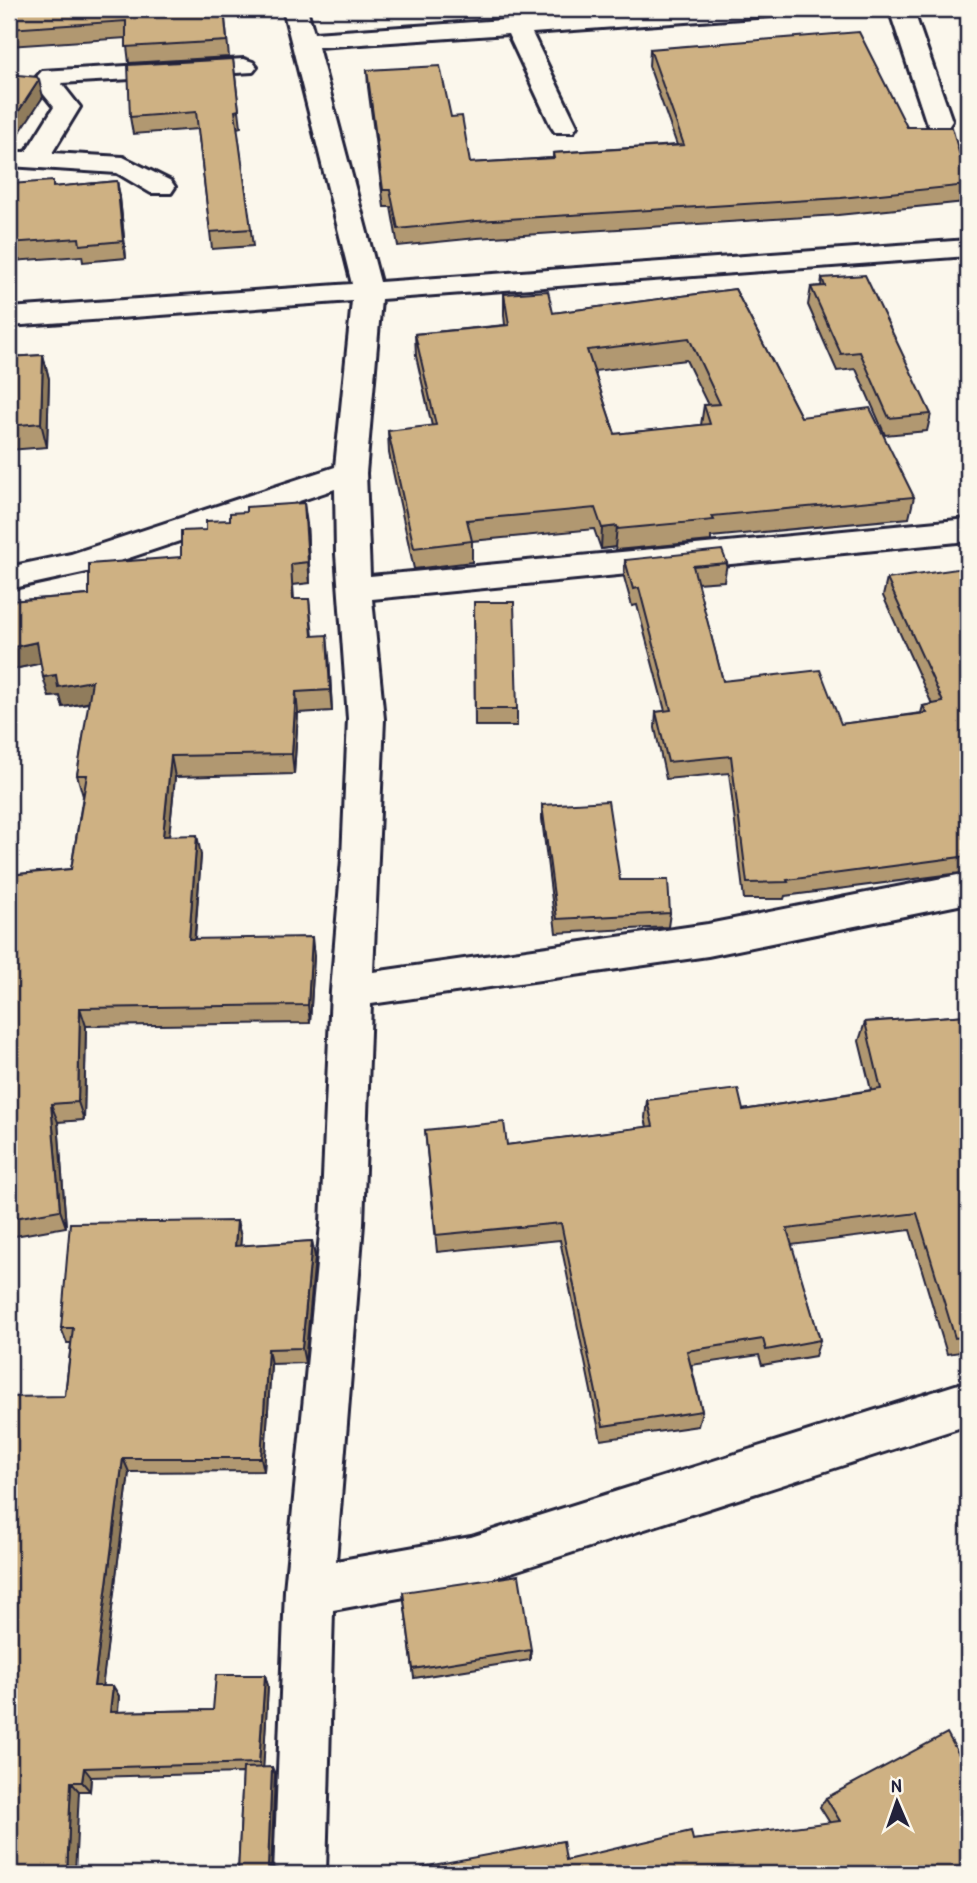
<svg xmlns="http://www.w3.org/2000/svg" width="977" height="1883" viewBox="0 0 977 1883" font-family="'Patrick Hand',sans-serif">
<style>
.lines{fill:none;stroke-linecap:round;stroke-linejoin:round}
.minor-casing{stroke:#22223b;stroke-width:6}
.minor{fill:#fbf7ec;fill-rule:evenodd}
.wall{fill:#b19871;stroke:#22223b;stroke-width:2;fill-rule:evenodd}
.shaded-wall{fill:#907c5c;stroke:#22223b;stroke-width:2}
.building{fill:#ceb183;stroke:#22223b;stroke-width:2;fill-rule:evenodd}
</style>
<rect width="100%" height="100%" fill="#fbf7ec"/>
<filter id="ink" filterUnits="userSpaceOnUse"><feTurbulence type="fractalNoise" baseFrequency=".0143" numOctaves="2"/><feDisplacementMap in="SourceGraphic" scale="14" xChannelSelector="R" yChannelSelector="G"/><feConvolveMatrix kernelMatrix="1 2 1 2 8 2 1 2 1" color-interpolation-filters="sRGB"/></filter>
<g filter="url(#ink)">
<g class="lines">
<g class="minor-casing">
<path id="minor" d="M283,9H307L314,33L666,9H782L779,14L770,16L532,33L577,126L573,132H555L551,126L508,34L318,47L380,282L968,240V256L381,299L366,473L370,576L968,519V541L372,599L384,719L373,972L708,924L968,873V903L708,956L371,1004L363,1224L336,1561L471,1537L968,1381V1425L471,1585L333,1610L326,1874H274L285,1590L321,1224L331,991L342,859L348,719L336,554L335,489L87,572L9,589V567L71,554L335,467L352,301L9,326V308L352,284Z
M889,9H913L952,121L948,127H930L926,121Z
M244,59L253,62L257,67L253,72L61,83L80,107L52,153L123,157L171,181L175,187L171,193H151L117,173L9,166V152H26L54,107L33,81L42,71Z"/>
</g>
<use href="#minor" class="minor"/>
</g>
<path class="wall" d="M9,9H224L229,57L129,63L126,38L9,46Z
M362,9H394L363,11Z
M650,49L907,127L968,184L965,202L838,215L477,238L398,246L391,207H384L368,87L367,70L451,117L470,163L553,158V153L677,145L649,66Z
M233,59L241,127L237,128L253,246L212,249L198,129L133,134L130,117Z
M117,181L120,198L126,258L83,262L82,256L12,261L9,248V217L54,187Z
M822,278L931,414L927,431L885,435L856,369L837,371L808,305L811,287L821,286Z
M735,289L801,417L914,497L909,518L711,537V541L616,550L615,547L601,549L594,529L472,541V562L414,569L389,453L388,431L432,426L416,356L415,334L505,325L504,315V294L553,313ZM686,360L708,405H704L701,425L615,434L594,371Z
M43,355L49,379L47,447L9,450V357Z
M307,524L310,583L293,585L294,599H309L313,636L329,656L332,711L298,713L294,774L175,777L169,836L201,855L195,939L314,956L310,1023L86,1026L84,1120L58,1122L66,1227L9,1237V1120L13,1031L9,1032V875L71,869L83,796L77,775L89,703L63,707L60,696L49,697L41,663L9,670V601L89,595L181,557Z
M625,560L727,563L724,581L697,583L723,681L841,724L921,713L923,706L932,704L883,596L887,579L968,576V872L785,896L784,899H744L729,773L666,779L655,728L656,712L665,711L637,605L632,606L624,577Z
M474,602L517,709V726H475Z
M542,805L620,880L670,913L668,927L556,933L542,819Z
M968,942V978L962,958Z
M968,1015V1351L947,1354L910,1230L791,1245L820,1340L815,1356L762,1365L759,1355L691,1365L702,1411L698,1426L601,1440L560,1240L437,1252L425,1130L507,1145L647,1127L645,1118L647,1100L743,1110L871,1090L859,1041L865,1022Z
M237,1221L241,1237L240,1246L312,1241L315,1257L305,1363L271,1364L264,1471L129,1472L102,1686H113L119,1696L118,1712L213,1710L265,1675L268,1686L263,1767L275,1774L238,1874L243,1773L91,1777L90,1791H79L9,1874L71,1343H67L61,1328Z
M403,1592L531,1650L530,1660L414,1678Z
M826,1798L968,1874H423L566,1860L693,1840L830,1823L820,1807Z"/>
<path class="shaded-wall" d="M534,9H556L534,12Z
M39,80L43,97L10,147L9,126Z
M117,181L120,198L126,258L123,241Z
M43,355L49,379L47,447L41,423Z
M304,503L307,524L310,583L308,562Z
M617,526L615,547L601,549L602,528Z
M327,635L329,656L332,711L330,690Z
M37,642L43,663L9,670V648Z
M56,675L92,681L97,701L63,707L60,696L49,697L43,677Z
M296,692L298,713L294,774L292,754Z
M171,756L175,777L167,856L163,836Z
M197,835L201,855L193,958L189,939Z
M312,937L314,956L310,1023L308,1005Z
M80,1008L86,1026L84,1120L78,1102Z
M51,1104L58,1122L66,1227L60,1210Z
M237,1221L241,1237L239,1262L235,1246Z
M312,1241L315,1257L305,1363L302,1348Z
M268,1349L271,1364L264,1471L261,1458Z
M123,1458L129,1472L101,1697L94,1686Z
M265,1675L268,1686L263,1773L259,1763Z
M113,1686L119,1696L117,1723L110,1712Z
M272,1767L275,1774L271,1874L268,1867Z
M84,1768L91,1777L90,1791L82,1782Z
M71,1782L79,1791L75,1874H67Z"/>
<path class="building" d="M9,9H224L227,41L126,47V21L9,29Z
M859,32L907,127H952L968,185L841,198L477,221L398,229L390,190H383L367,70L440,66L451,117L462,116L470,163L554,158L553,153L684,145L650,49Z
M233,59L239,110L235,111L251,229L210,232L196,112L130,117L128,65Z
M9,74L37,77L39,80L9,126Z
M53,181V187L117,181L123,241L80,245L79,238L9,243L10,184Z
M865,275L931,414L889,418L860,352L841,354L811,287L825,286L822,278Z
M735,289L801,417L870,408L914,497L712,516L714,520L618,529L617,526L602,528L595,508L467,520L472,541L414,548L388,431L436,425L415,334L509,325L504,294L548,291L553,313ZM689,338L720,404L704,405L710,424L615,434L587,350Z
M43,355L41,423L9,426V357Z
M304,503L308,562L291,564L293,599H309L312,636L327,635L330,690L296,692L292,754L171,756L163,836L197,835L189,939L312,937L308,1005L80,1008L78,1102L51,1104L60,1210L9,1219V1120L14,1012H9V875L71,869L87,775H77L92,681L58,687L56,675L43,677L37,642L9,648V601L89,595V564L181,557V531L206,530V521L230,520V513L246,512V507Z
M722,550L727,563L693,566L723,681L820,670L841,724L927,713L923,706L943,702L887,579L964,568L968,576V856L787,880L788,882L747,883L731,756L668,762L656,712L671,710L639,588L633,589L625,560Z
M474,602H514L517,709H475Z
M608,801L620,880H668L670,913L557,919L542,805Z
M968,1015V1336L955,1338L917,1213L787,1229L820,1340L766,1350L763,1339L687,1351L702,1411L603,1426L561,1223L436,1235L425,1130L504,1122L507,1145L653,1126L647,1100L738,1089L743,1110L881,1089L865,1022Z
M237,1221L235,1246L312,1241L302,1348L268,1349L261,1458H123L94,1686H113L110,1712L213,1710L216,1675H265L259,1763L84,1768L82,1782H71L67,1874H9V1397L65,1396L73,1328H61L70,1223Z
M519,1575L531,1650L413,1669L403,1592Z
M947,1733L968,1771V1874H423L422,1867L563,1841L566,1860L691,1831L693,1840L840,1821L826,1798Z
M272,1767L268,1867L285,1870V1874H238L243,1768Z"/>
</g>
<rect width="977" height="1883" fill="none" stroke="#fbf7ec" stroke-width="35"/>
<rect x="18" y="18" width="942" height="1848" fill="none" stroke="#22223b" stroke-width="2.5" filter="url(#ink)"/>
<g transform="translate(897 1802) rotate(358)" stroke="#fbf7ec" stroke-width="5" paint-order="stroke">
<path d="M0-5L12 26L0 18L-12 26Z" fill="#22223b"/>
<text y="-10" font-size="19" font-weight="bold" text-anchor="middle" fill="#22223b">N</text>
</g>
</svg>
